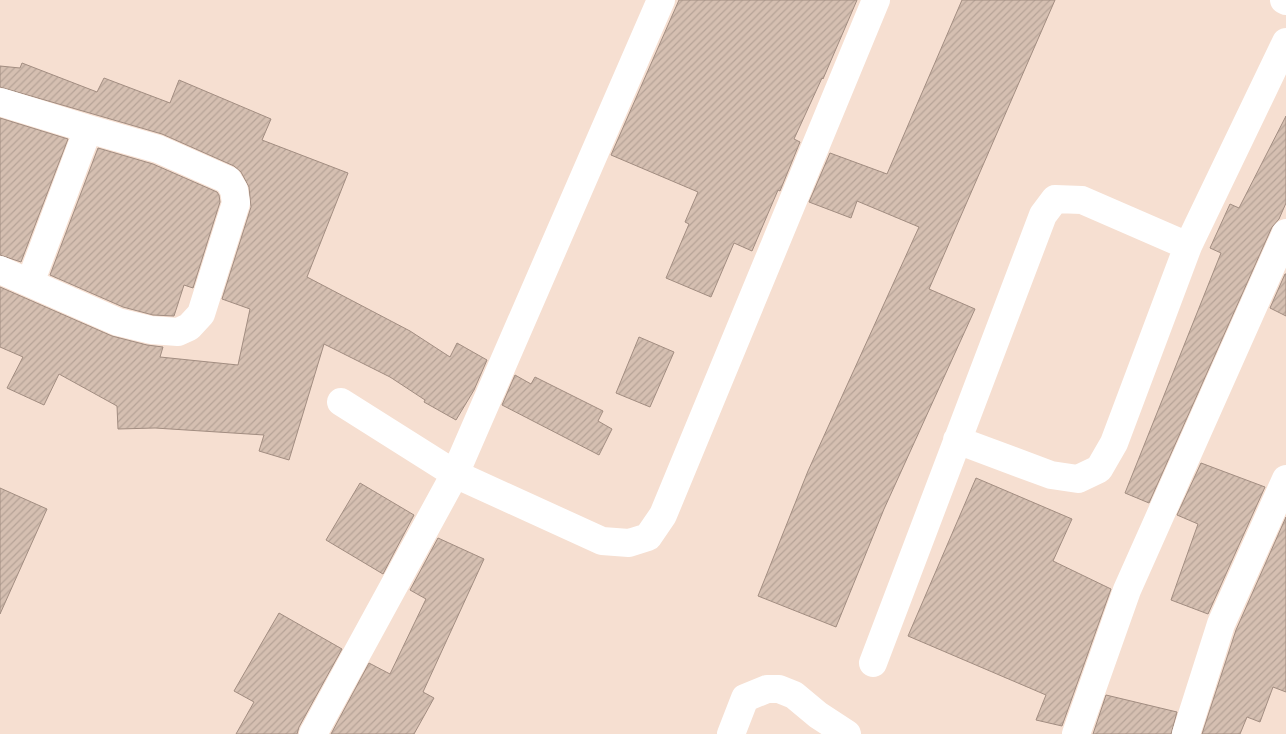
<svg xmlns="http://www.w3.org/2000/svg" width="1286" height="734" viewBox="0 0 1286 734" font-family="'Source Serif 4',serif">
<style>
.building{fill:url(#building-hatch);stroke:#a28d81}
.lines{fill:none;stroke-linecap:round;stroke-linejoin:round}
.street{stroke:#fff;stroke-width:28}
</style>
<defs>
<pattern id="building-hatch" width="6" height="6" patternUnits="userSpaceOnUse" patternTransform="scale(1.25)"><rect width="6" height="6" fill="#d5bfb1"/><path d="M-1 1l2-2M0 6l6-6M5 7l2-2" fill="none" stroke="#b6a397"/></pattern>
</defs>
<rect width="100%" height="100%" fill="#f6dfd1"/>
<path class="building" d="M679,0H857L823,79L822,78L794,139L800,142L780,191L778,190L752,251L734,243L711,297L666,278L689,224L685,222L698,192L611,155Z
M962,0H1055L929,289L975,309L884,509L836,627L758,596L808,471L919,227L857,201L851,218L809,202L830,153L887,174Z
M22,63L97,92L104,78L170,103L179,80L271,119L262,140L348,173L307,277L410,331L450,357L457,343L487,360L474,390L456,420L424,402L425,400L390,377L324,344L289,460L259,451L264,435L155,428L118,429L117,406L59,374L44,405L7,388L23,357L0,347V287L112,336L147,345L163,347L160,357L238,365L250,309L222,299L251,207L249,187L241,172L234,166L162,134L0,87V66L20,68Z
M1286,116V203L1279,219L1272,227L1149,503L1125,493L1221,253L1210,248L1230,204L1239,208Z
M0,118L68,139L21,262L0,255Z
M98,148L153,164L217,192L219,195L220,202L193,288L184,285L174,316L153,315L123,307L50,275Z
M1285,274H1286V316L1270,308Z
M639,337L674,352L650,407L616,393Z
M515,375L531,384L535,377L603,411L598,421L612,429L599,455L502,405Z
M1201,463L1265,487L1208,614L1171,600L1198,524L1177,515Z
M976,478L1072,519L1053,561L1111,589L1062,726L1036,720L1046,695L908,636Z
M360,483L414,515L383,574L326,540Z
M0,488L47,509L0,614Z
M1286,517V692L1273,687L1260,722L1247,717L1240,734H1202L1236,630Z
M438,538L484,559L423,692L434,698L414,734H331L369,663L390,674L426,599L410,590Z
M279,613L342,649L299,727L297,734H236L254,702L234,691Z
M1106,695L1177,712L1171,734H1093Z"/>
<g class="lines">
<path class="street" d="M1284,0L1286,1
M0,102L88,129L158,149L228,180L234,190L236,203L201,314L189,327L178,332L151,330L118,322L0,270
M30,283L88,129
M341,402L455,474L602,541L629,543L648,537L663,515L876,0
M957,440L1051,475L1078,479L1099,469L1114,443L1188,246L1286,42
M873,663L1043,215L1055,199L1082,200L1188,246
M313,734L455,474L661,0
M731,734L745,698L767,689H779L794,695L818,715L847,734
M1076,734L1127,590L1286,233
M1186,734L1221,624L1286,479"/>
</g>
</svg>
